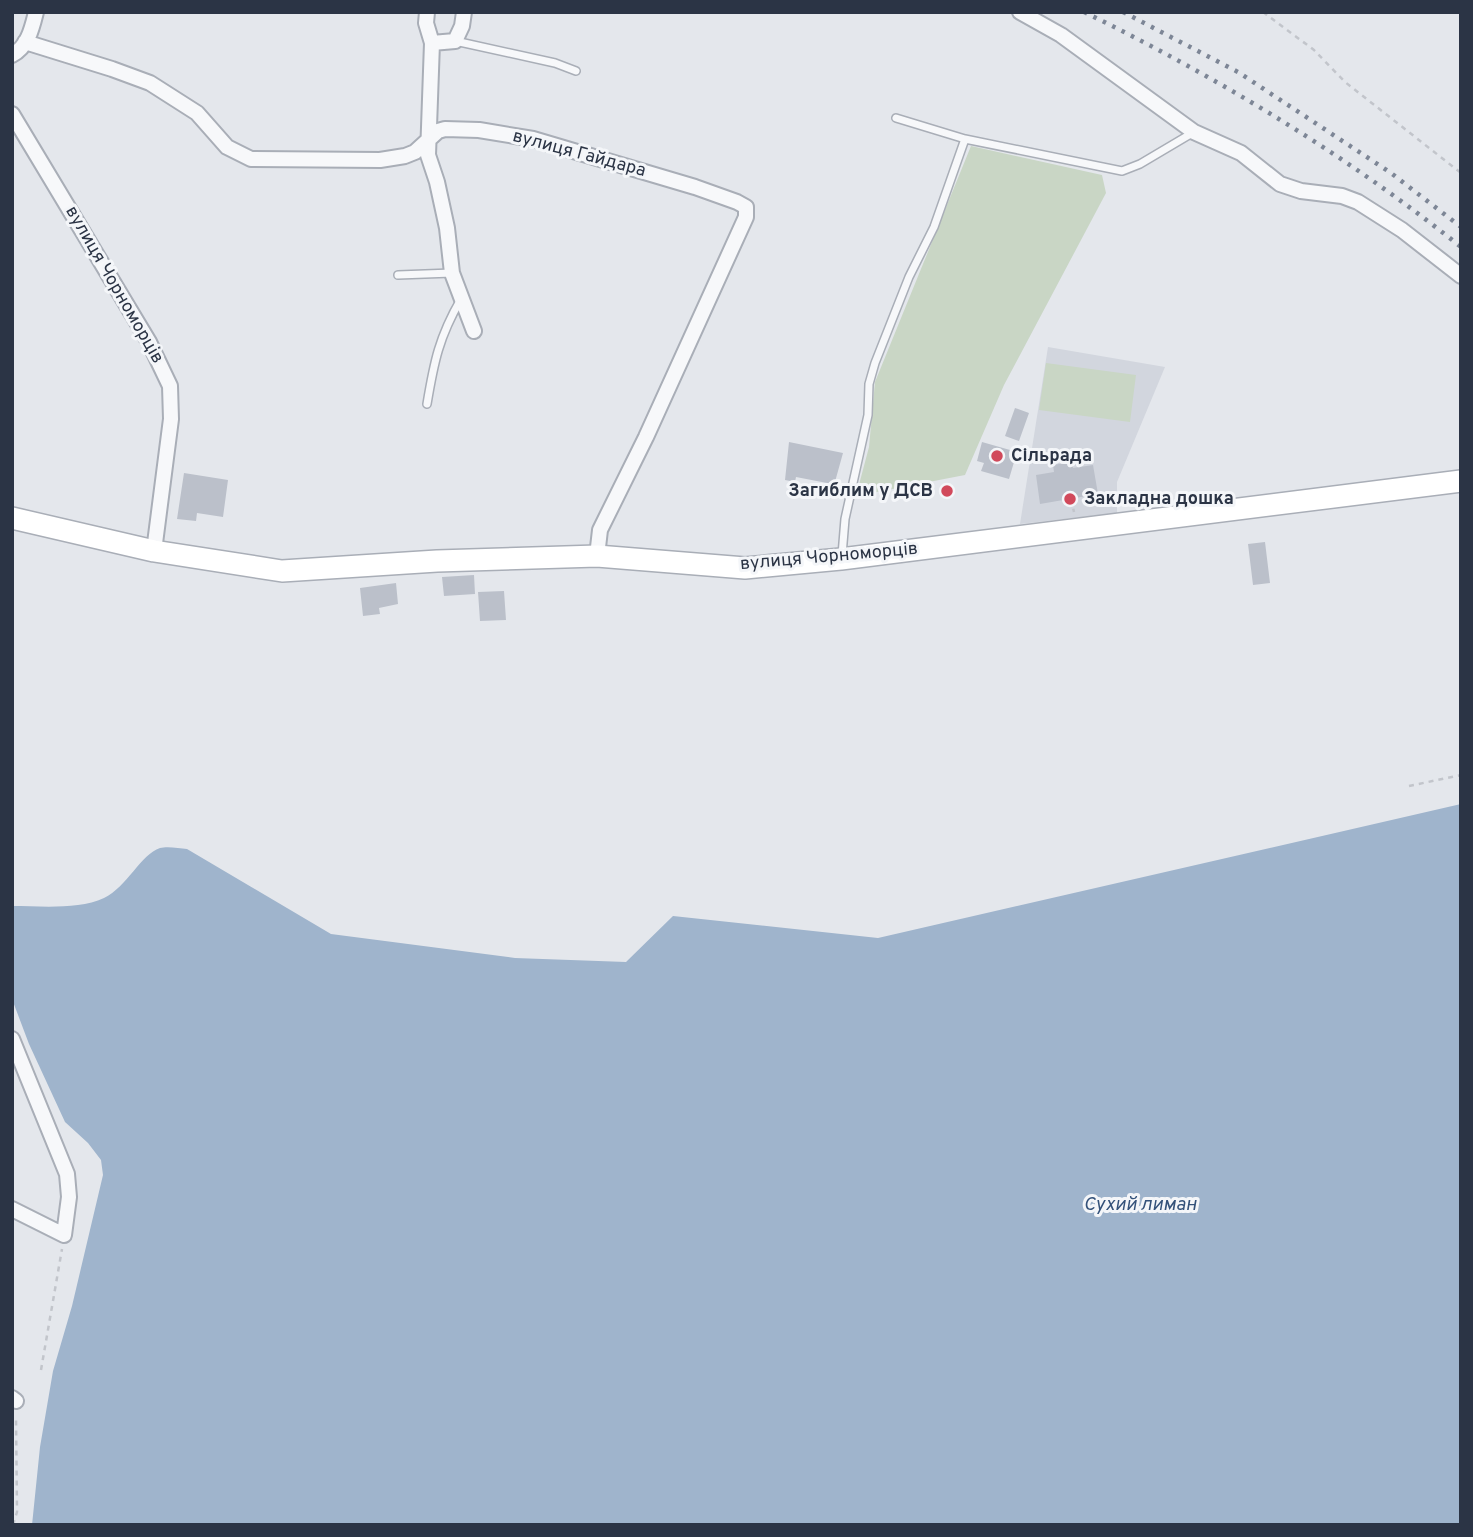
<svg xmlns="http://www.w3.org/2000/svg" width="1473" height="1537" viewBox="0 0 1473 1537" font-family="Overpass,sans-serif">
<style>
.built{fill:#d2d6de}
.green{fill:#c9d6c5}
.water{fill:#9fb4cc}
.building{fill:#bbc0ca}
.lines{fill:none;stroke-linecap:round;stroke-linejoin:round}
.service-casing{stroke:#a9aeb7;stroke-width:10}
.minor-casing{stroke:#a9aeb7;stroke-width:18}
.secondary-casing{stroke:#a9aeb7;stroke-width:24}
.path{stroke:#c2c5cb;stroke-width:2.5;stroke-dasharray:5 5;stroke-linecap:butt}
.service{stroke:#f7f8fa;stroke-width:7}
.minor{stroke:#f7f8fa;stroke-width:14}
.secondary{stroke:#fff;stroke-width:21}
.rail{stroke:#7d8696;stroke-width:4.5;stroke-dasharray:3.5 7;stroke-linecap:butt}
.poi-dot{fill:#d1495b;stroke:#f4f6f9;stroke-width:2.5}
.labels{text-anchor:middle;dominant-baseline:central;stroke-width:6;stroke-linejoin:round;paint-order:stroke}
.street-label{font-size:18px;fill:#2b3445;stroke:#f4f6f9}
.poi-label{font-size:18px;font-weight:bold;fill:#2b3445;stroke:#f4f6f9;text-anchor:start}
.water-label{font-size:19px;font-style:italic;fill:#34527a;stroke:#f4f6f9}
</style>
<rect width="100%" height="100%" fill="#e4e7ec"/>
<path class="built" d="M1048,347L1165,367L1117,482V513L1020,524Z"/>
<path class="green" d="M971,146L1102,175L1106,193L1004,385L965,475L856,496L869,447L875,382Z
M1046,363L1136,375L1130,422L1039,410Z"/>
<path class="water" d="M1461,804V1525H32L40,1447L53,1371L72,1306L103,1175L101,1160L88,1143L65,1122L29,1044L12,999V906C40,906 78,910 104,898C127,887 141,854 160,848C167,846 179,848 187,849L331,934L515,958L626,962L673,916L878,938Z"/>
<path class="building" d="M1015,408L1029,413L1019,441L1005,436Z
M789,442L843,453L833,489L826,487L827,483L796,477L795,482L785,480Z
M982,442L1017,452L1009,479L981,471L984,463L977,461Z
M1072,462L1073,468L1093,465L1098,494L1040,504L1036,475L1054,472L1053,465Z
M184,473L228,480L223,517L197,513L196,521L177,519Z
M1265,542L1270,583L1253,585L1248,544Z
M474,575L475,594L444,596L442,577Z
M396,583L398,604L379,608L380,614L363,616L360,588Z
M504,591L506,620L480,621L478,592Z"/>
<g class="lines">
<g class="service-casing">
<path id="service" d="M455,41L555,63L576,71
M896,118L965,139L1122,171L1140,164L1194,132
M398,275L452,273
M427,404C434,362 439,337 461,299
M842,555L845,519L868,415L869,384L875,363L909,277L934,227L965,139"/>
</g>
<g class="minor-casing">
<path id="minor" d="M427,12L426,23L432,43L428,155L437,182L447,228L452,273L474,331
M1020,12L1061,35L1194,132L1241,153L1280,184L1301,191L1342,196L1358,202L1402,230L1461,276
M25,42L112,69L150,83L197,113L227,147L251,159L380,160L405,156L415,152L438,131L445,129L479,130L533,139L695,187L737,202L746,207V217L646,437L600,530L597,556
M432,43L455,41L462,26L464,12
M12,55C28,47 32,28 36,12
M12,114L149,342L170,386L171,419L154,551
M12,1039L67,1174L69,1197L64,1235L12,1209
M12,1398L16,1401"/>
</g>
<g class="secondary-casing">
<path id="secondary" d="M12,518L154,551L282,571L437,561L597,556L745,568L841,559L1461,481"/>
</g>
<path class="path" d="M1263,12L1314,50L1345,82L1461,173
M1071,499L1074,512
M1409,786L1461,775
M41,1370L62,1249
M13,1525L17,1512L16,1417"/>
<use href="#service" class="service"/>
<use href="#minor" class="minor"/>
<use href="#secondary" class="secondary"/>
<path class="rail" d="M1084,12C1217,77 1345,154 1461,247
M1123,12L1238,72L1391,173L1461,227"/>
</g>
<g class="poi-dot">
<circle cx="997" cy="456" r="7"/>
<circle cx="947" cy="491" r="7"/>
<circle cx="1070" cy="499" r="7"/>
</g>
<g class="labels">
<g class="street-label">
<text transform="translate(579 154) rotate(15)">вулиця Гайдара</text>
<text transform="translate(114 285) rotate(60)">вулиця Чорноморців</text>
<text transform="translate(829 557) rotate(-5)">вулиця Чорноморців</text>
</g>
<g class="poi-label">
<text x="1011" y="456">Сільрада</text>
<text x="933" y="491" text-anchor="end">Загиблим у ДСВ</text>
<text x="1084" y="499">Закладна дошка</text>
</g>
<g class="water-label">
<text x="1140" y="1205">Сухий лиман</text>
</g>
</g>
<rect width="1473" height="1537" fill="none" stroke="#2b3445" stroke-width="28"/>
</svg>
